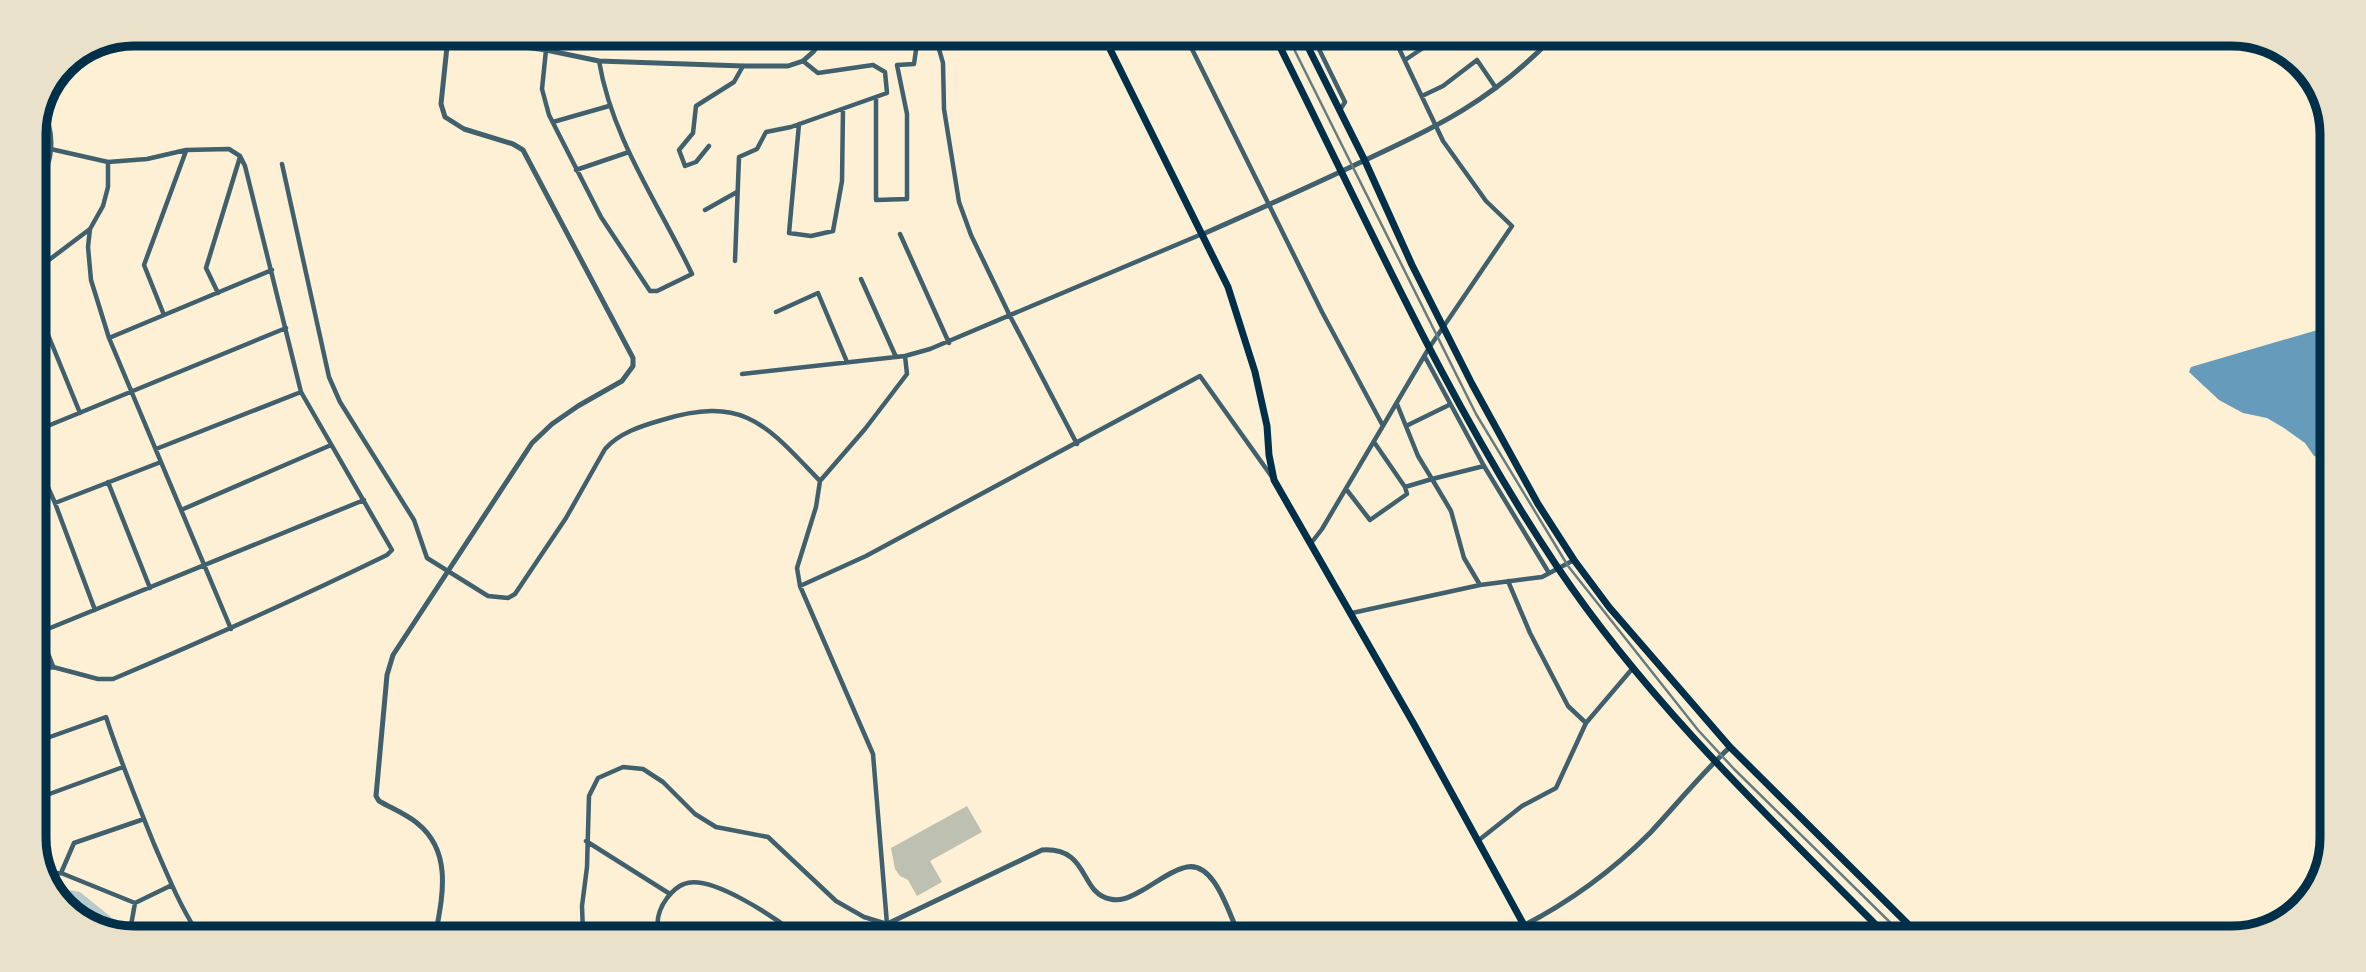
<svg xmlns="http://www.w3.org/2000/svg" width="2366" height="972" viewBox="0 0 2366 972" font-family="Poppins,sans-serif">
<style>
.green{fill:#b9caca}
.water{fill:#669bbc}
.building{fill:#bec0b2}
.lines{fill:none;stroke-linecap:round;stroke-linejoin:round}
.minor{stroke:#3f606c;stroke-width:4.5}
.tertiary{stroke:#3f606c;stroke-width:5}
.trunk{stroke:#003049;stroke-width:7}
.rail{stroke:#657d81;stroke-width:2.5}
.rim{fill:none;stroke:#003049;stroke-width:9}
</style>
<rect width="100%" height="100%" fill="#fdf0d5"/>
<path class="green" d="M58,888L80,892L111,917L112,931H96L54,899L50,889Z"/>
<path class="water" d="M2331,326L2329,484L2319,457L2314,456L2305,443L2284,428L2267,418L2243,413L2219,400L2189,372L2191,367Z"/>
<path class="building" d="M967,806L982,832L930,861L942,882L917,896L908,880L900,876L895,869L891,848Z"/>
<g class="lines">
<path class="minor" d="M932,36L937,42L943,63L944,109L959,202L971,235L1010,316L1077,444
M1186,37L1322,312L1383,426
M1313,37L1345,102L1340,110
M546,50L542,89L549,115L601,217L650,291H657L692,274C659,204 612,139 599,61
M1405,60L1438,38
M1422,96L1443,86L1477,60L1496,88
M876,97V200L907,199V114L897,65L914,64L918,36
M553,122L609,106
M799,124L789,233L811,236L833,231L842,181L843,109
M33,145L108,162L147,159L186,150L229,149L240,156L245,166L301,392L392,550L387,555C297,599 205,640 113,679H98L53,667L33,671
M709,146L696,162L685,166L679,150L693,133L696,106L734,82L743,66
M108,162V187L103,206L90,229L88,247L91,280L109,338L231,629
M282,164L329,377L340,402L414,520L427,558L488,596L508,598L515,594L566,518L605,449C619,433 641,426 662,420C745,395 766,425 820,481
M576,170L629,152
M705,210L737,192
M900,234L949,343
M735,261L739,157L757,149L766,132L791,127L887,93L885,72L873,65L818,73L803,61
M33,272L90,229
M861,279L896,357
M218,293L206,268L240,157
M33,298L80,413
M776,312L818,293L847,362
M164,315L144,265L186,151
M109,338L272,270
M1425,357L1484,466L1549,573
M742,374L905,356L930,349L1202,234
M1397,404L1418,456L1432,479L1484,466
M1406,426L1449,405
M33,432L286,328
M1374,442L1405,487L1432,479L1451,511L1464,558L1480,585
M156,449L301,392
M33,454L55,503L95,610
M108,482L150,588
M1346,489L1370,520L1407,494L1405,487
M55,503L161,462
M181,510L331,445
M1312,542L1322,529L1429,348L1512,226L1486,201L1443,141L1394,38
M1508,581L1530,633L1568,706L1586,723
M800,586L866,556L1200,376L1272,477
M1352,613L1480,585L1542,577L1574,560
M33,635L364,500
M33,743L106,717C120,760 137,802 154,844C167,874 179,904 197,932
M33,800L123,767
M1479,840L1522,806L1556,788L1586,723L1632,669
M586,841L670,894
M61,873L74,843L144,819
M45,875L61,873L135,903L172,885
M130,931L135,903
M583,933L582,906L587,867L589,796L598,778L623,767L643,769L663,782L695,814L716,827L768,837L836,901L864,917L887,924L873,754L800,586L797,568L816,507L820,481L865,429L907,374L905,356
M659,933C655,920 659,909 667,898C671,893 678,886 684,884C710,873 775,918 796,934"/>
<path class="tertiary" d="M431,34L546,50L599,61L743,66H788L803,61L813,52L825,36
M124,37L152,44L223,34
M33,189C54,166 56,135 42,108
M1203,234C1255,211 1307,188 1359,163C1436,127 1492,101 1552,38
M33,616L53,667
M436,932C443,894 452,851 417,823C406,814 391,808 379,801L376,796L387,675L393,655L532,443L552,424L578,406L622,381L633,366V358L523,150L513,144L464,129L445,117L441,104L448,37
M887,934V924L1042,850C1090,847 1079,893 1110,899C1122,902 1131,896 1141,891C1154,884 1169,872 1183,868C1214,857 1229,914 1239,935
M1502,936C1557,911 1607,876 1650,833C1677,804 1701,774 1730,747"/>
<path class="trunk" d="M1104,37L1228,287L1255,372L1267,426L1269,455L1274,480L1415,726L1530,936
M1275,37C1365,216 1446,401 1558,568C1651,706 1772,820 1889,938
M1303,37L1365,161L1412,265L1472,384L1538,504L1574,560L1609,607L1730,747L1922,938"/>
<path class="rail" d="M1288,37L1476,414L1568,566L1698,730L1734,769L1906,938"/>
</g>
<path d="M0 0H2366V972H0ZM134 46H2232A88 88 0 0 1 2320 134V838A88 88 0 0 1 2232 926H134A88 88 0 0 1 46 838V134A88 88 0 0 1 134 46Z" fill="#e9e1ca" fill-rule="evenodd"/>
<path class="rim" d="M134 46H2232A88 88 0 0 1 2320 134V838A88 88 0 0 1 2232 926H134A88 88 0 0 1 46 838V134A88 88 0 0 1 134 46Z"/>
</svg>
